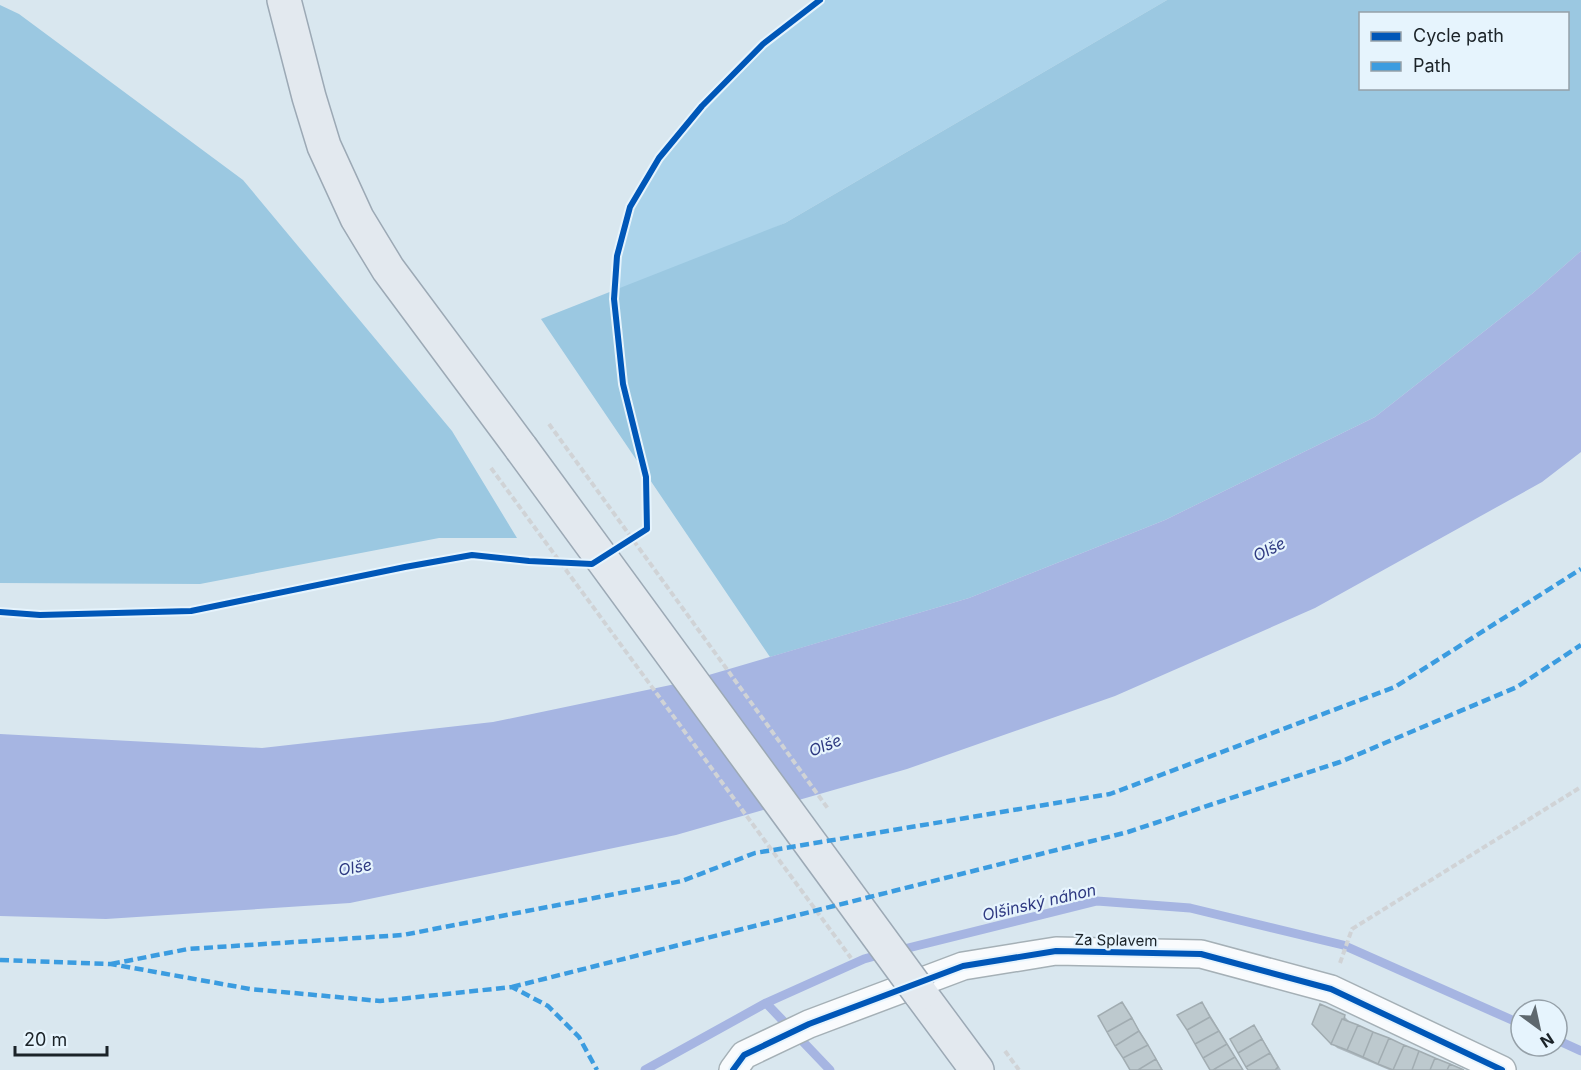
<svg xmlns="http://www.w3.org/2000/svg" width="1581" height="1070" viewBox="0 0 1581 1070" font-family="Inter,sans-serif">
<style>
.green{fill:#acd4eb}
.forest{fill:#9bc8e1;fill-rule:evenodd}
.water{fill:#a6b5e2}
.shadow{fill:#0003}
.lines{fill:none;stroke-linecap:round;stroke-linejoin:round}
.stream{stroke:#a6b5e2;stroke-width:9}
.building{fill:#bdc9ce;stroke:#a1acb1;stroke-width:1.5}
.minor-casing{stroke:#a5b0b6;stroke-width:30}
.primary-casing{stroke:#9ca9b5;stroke-width:36}
.path{stroke:#d0d3d6;stroke-width:4;stroke-dasharray:6 3;stroke-linecap:butt}
.minor{stroke:#f9fbfd;stroke-width:27}
.primary{stroke:#e3e9ef;stroke-width:33}
.primary-bridge-casing{stroke:#9ca9b5;stroke-width:36;stroke-linecap:butt}
.path-bridge{stroke:#d0d3d6;stroke-width:4;stroke-dasharray:6 3;stroke-linecap:butt}
.primary-bridge{stroke:#e3e9ef;stroke-width:33}
.quiet{stroke:#3b9ce0;stroke-width:4.5;stroke-dasharray:9 4.5;stroke-linecap:butt}
.cycleway-casing{stroke:#e6f4fd;stroke-width:10}
.cycleway{stroke:#0057b8;stroke-width:6}
.labels{text-anchor:middle;dominant-baseline:central;stroke-width:4.5;stroke-linejoin:round;paint-order:stroke}
.street-label{font-size:15px;fill:#1b2328;stroke:#e6f4fd}
.water-label{font-size:16px;font-style:italic;fill:#2e3981;stroke:#e6f4fd}
</style>
<rect width="100%" height="100%" fill="#d9e7ef"/>
<path class="green" d="M820,0H1167L785,223L614,299L617,256L630,207L659,158L702,106L763,44Z"/>
<path class="forest" d="M1167,0H1581V251L1533,293L1375,417L1165,520L969,598L770,657L541,319L785,223ZM1360,14H1568V88H1360Z
M0,5L19,14L243,180L452,431L517,538H439L200,584L0,583Z"/>
<path class="water" d="M1581,251V452L1542,482L1315,608L1115,696L907,769L676,835L350,903L106,919L0,916V734L262,748L493,722L685,682L969,598L1165,520L1375,417L1533,293Z"/>
<path class="shadow" d="M1122,1004L1126,1008L1163,1070H1131Z
M1201,1004L1206,1008L1243,1070H1212Z
M1344,1016L1349,1021L1348,1023L1459,1070H1389L1337,1048L1314,1024Z
M1253,1026L1258,1031L1281,1070H1250Z"/>
<g class="lines">
<path class="stream" d="M896,951L1097,901L1190,908L1343,945L1521,1024
M766,1003L830,1070
M1557,1040L1581,1051
M645,1070L766,1003L864,959L882,954"/>
</g>
<path class="building" d="M1122,1002L1132,1018L1107,1032L1098,1016Z
M1202,1002L1210,1017L1187,1030L1177,1015Z
M1320,1004L1345,1015L1344,1019H1342L1331,1044L1312,1024Z
M1210,1017L1219,1031L1195,1044L1187,1030Z
M1132,1018L1139,1031L1115,1046L1107,1032Z
M1342,1019L1358,1025L1347,1050L1331,1044Z
M1254,1025L1262,1039L1238,1053L1230,1039Z
M1358,1025L1373,1032L1363,1057L1347,1050Z
M1139,1031L1148,1045L1123,1058L1115,1046Z
M1219,1031L1227,1044L1203,1058L1195,1044Z
M1373,1032L1389,1038L1378,1064L1363,1057Z
M1389,1038L1404,1045L1393,1070L1378,1064Z
M1262,1039L1270,1053L1246,1067L1238,1053Z
M1227,1044L1235,1057L1213,1070H1210L1203,1058Z
M1148,1045L1156,1059L1138,1070H1130L1123,1058Z
M1404,1045L1419,1051L1412,1070H1393Z
M1419,1051L1435,1058L1430,1070H1412Z
M1270,1053L1278,1067L1275,1070H1248L1246,1067Z
M1235,1057L1243,1070H1213Z
M1435,1058L1450,1064L1447,1070H1430Z
M1156,1059L1162,1070H1138Z
M1450,1064L1464,1070H1447Z"/>
<g class="lines">
<g class="minor-casing">
<path id="minor" d="M733,1070L744,1055L809,1024L963,966L1056,951L1201,954L1331,989L1502,1070"/>
</g>
<g class="primary-casing">
<path id="primary" d="M284,0L309,97L324,146L357,218L388,269L521,448
M920,993L977,1070"/>
</g>
<path class="path" d="M1340,963L1352,929L1581,787
M1005,1051L1019,1070"/>
<use href="#minor" class="minor"/>
<use href="#primary" class="primary"/>
<g class="primary-bridge-casing">
<path id="primary-bridge" d="M521,448L920,993"/>
</g>
<path class="path-bridge" d="M549,424L829,810
M491,468L851,958"/>
<use href="#primary-bridge" class="primary-bridge"/>
<path class="quiet" d="M0,960L111,964L250,989L380,1001L512,987L548,1006L579,1037L597,1070
M111,964L188,949L403,935L682,881L755,853L1110,794L1395,687L1581,569
M512,987L1128,832L1340,762L1517,687L1581,645"/>
<g class="cycleway-casing">
<path id="cycleway" d="M0,612L40,615L191,611L405,567L472,555L529,561L592,564L647,529L646,477L623,384L614,299L617,256L630,207L659,158L702,106L763,44L820,0
M733,1070L744,1055L809,1024L963,966L1056,951L1201,954L1331,989L1502,1070"/>
</g>
<use href="#cycleway" class="cycleway"/>
</g>
<g class="labels">
<g class="street-label">
<text transform="translate(1116 940) rotate(1)">Za Splavem</text>
</g>
<g class="water-label">
<text transform="translate(1269 549) rotate(-26)">Olše</text>
<text transform="translate(825 745) rotate(-21)">Olše</text>
<text transform="translate(355 867) rotate(-11)">Olše</text>
<text transform="translate(1039 902) rotate(-13)">Olšinský náhon</text>
</g>
</g>
<rect x="1359" y="12" width="210" height="78" fill="#e6f4fd" stroke="#95a0a8" stroke-width="1.5"/>
<rect x="1371" y="32" width="30" height="9" fill="#0057b8" stroke="#95a0a8" stroke-width="1.5"/>
<text x="1413" y="42" font-size="18" fill="#1b2328">Cycle path</text>
<rect x="1371" y="62" width="30" height="9" fill="#3b9ce0" stroke="#95a0a8" stroke-width="1.5"/>
<text x="1413" y="72" font-size="18" fill="#1b2328">Path</text>
<g transform="translate(1539 1028) rotate(147)"><circle r="28" fill="#e6f4fd" stroke="#95a0a8" stroke-width="1.5"/>
<path d="M0-4.5L10 22L0 15L-10 22Z" fill="#5e686e"/>
<text y="-9" font-size="16" font-weight="bold" text-anchor="middle" fill="#1b2328">N</text>
</g>
<path d="M15 1046v9h92v-9" fill="none" stroke="#1b2328" stroke-width="3"/>
<text x="24" y="1046" font-size="18" fill="#1b2328" stroke="#e6f4fd" stroke-width="4.5" paint-order="stroke">20 m</text>
</svg>
